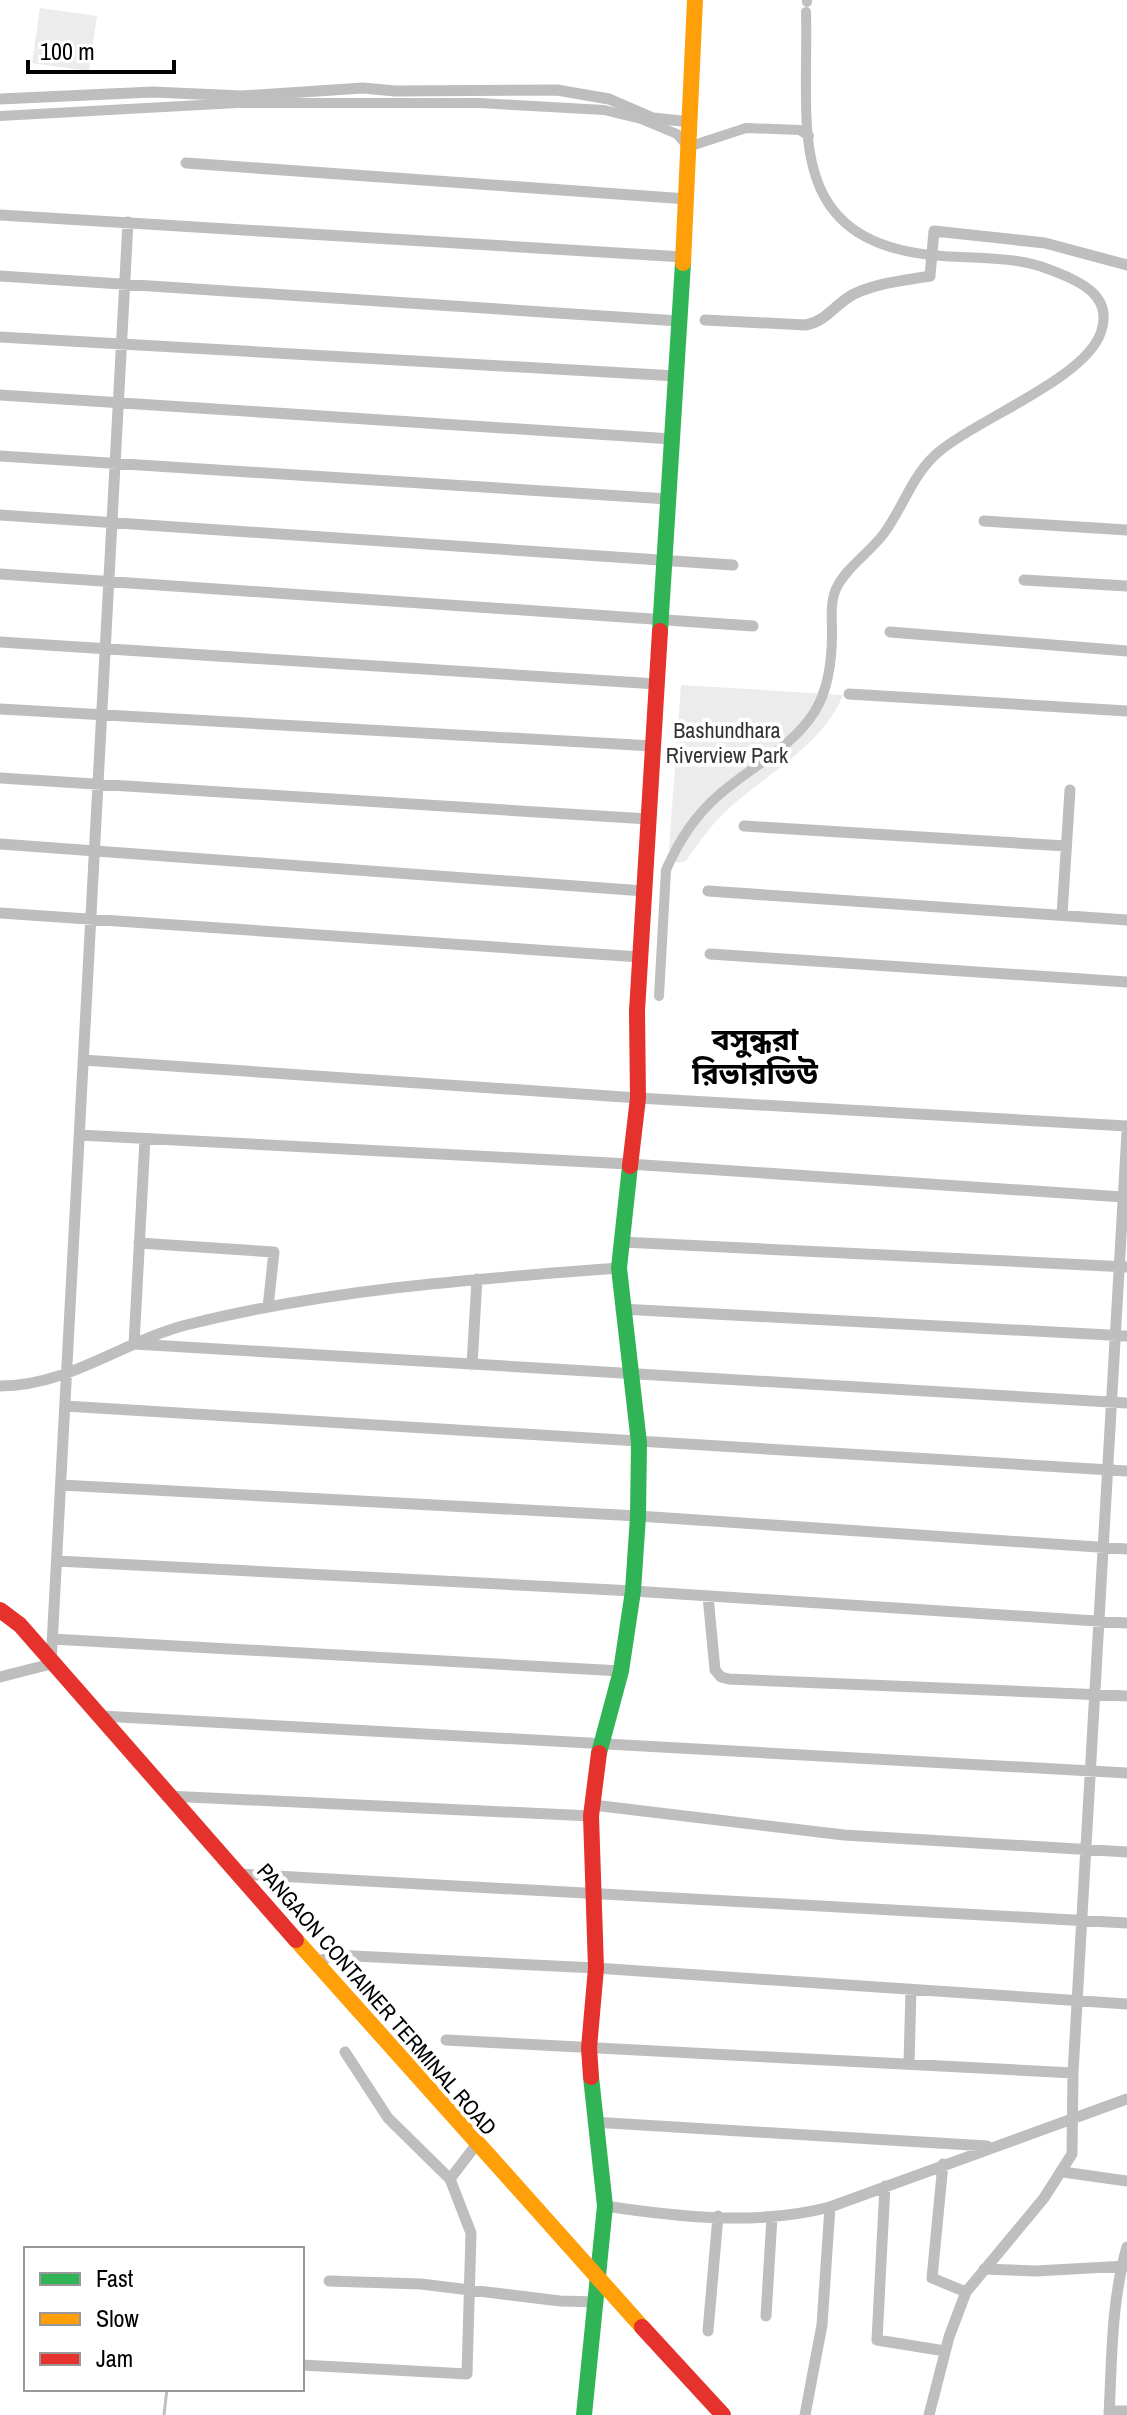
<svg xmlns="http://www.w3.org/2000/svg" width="1127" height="2415" viewBox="0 0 1127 2415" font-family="'Archivo Narrow','Noto Sans Bengali',sans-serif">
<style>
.green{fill:#ececec}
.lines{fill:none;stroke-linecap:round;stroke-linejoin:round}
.stream{stroke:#bfbfbf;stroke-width:3}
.canal{stroke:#bfbfbf;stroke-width:10}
.street{stroke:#bebebe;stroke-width:11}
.fast{stroke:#30b455;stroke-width:16}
.slow{stroke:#ff9f0a;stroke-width:16}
.jam{stroke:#e5322d;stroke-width:16}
.labels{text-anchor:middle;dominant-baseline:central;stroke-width:8;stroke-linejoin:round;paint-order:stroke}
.park-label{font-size:22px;fill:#333;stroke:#fff}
.street-label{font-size:22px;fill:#000;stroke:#fff}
.district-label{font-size:30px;font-weight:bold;fill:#000;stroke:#fff}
</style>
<rect width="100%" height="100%" fill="#fff"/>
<path class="green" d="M40,8L97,16L89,71L32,63Z
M681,685L843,695C822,747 764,775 725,812C710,826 698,844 686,861L678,863L671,859L669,848Z"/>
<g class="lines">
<path class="stream" d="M164,2415L167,2389"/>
<path class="canal" d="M807,0V2
M0,116L237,103H479L604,110L641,119L677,134L684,142L694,145L746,128L800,130L809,136
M659,996L666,870C679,840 695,815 720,794C751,767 793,747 815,711C829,688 832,660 832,633C832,619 830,602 836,589C846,567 871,552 885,532C905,504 913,472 941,450C980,418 1086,378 1101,332C1114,294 1077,280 1048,269C1012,255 967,259 930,255C782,238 809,125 806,12"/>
<path class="street" d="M0,99L153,92L242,96L363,88L395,91L557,90L609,99L653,118L691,122
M186,163L687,199
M0,215L683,257
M0,276L679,321
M705,320L806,325C827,321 836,303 854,294C878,283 905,280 930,276L934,231L1045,243L1127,265
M0,337L676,376
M0,395L672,439
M0,456L668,499
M0,515L733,565
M984,521L1127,530
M0,574L753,626
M1024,580L1127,586
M890,632L1127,651
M0,642L657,684
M849,694L1127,711
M0,709L653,746
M0,778L648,819
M744,826L1066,846
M0,844L644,891
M708,891L1127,920
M0,913L640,957
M1062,915L1070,790
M710,954L1127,982
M83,1060L638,1098L1127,1126
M79,1135L629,1164L1123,1197
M145,1139L134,1344L1127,1403
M622,1242L1127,1267
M139,1243L274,1252L268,1307
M621,1309L1127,1336
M472,1365L477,1279
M0,1386C70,1386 124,1340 190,1324C330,1289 475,1279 619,1268
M65,1406L1127,1471
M61,1485L638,1516L1127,1549
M57,1561L633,1591L1127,1623
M708,1596L715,1670L721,1677L729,1679L1127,1696
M52,1639L621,1671
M0,1677L51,1664L128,222
M101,1716L1127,1773
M168,1796L591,1816
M593,1805L844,1835L1127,1852
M239,1874L1127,1923
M317,1962L334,1955L596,1968L1127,2004
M446,2040L1073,2073
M345,2052L388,2118L450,2179
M909,2064L911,1989
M593,2122L987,2146
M943,2164L932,2278L966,2292
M1063,2172L1127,2181
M885,2186L877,2340L945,2351
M605,2206C678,2217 757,2226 830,2207L1127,2099
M984,2269L1036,2271L1126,2266
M329,2281L421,2284L560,2301L598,2302
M766,2316L772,2217
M708,2331L718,2216
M302,2365L467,2374L471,2233L450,2179L476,2145
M1109,2411H1127
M805,2415L822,2325L830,2207
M929,2415L949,2337L966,2292L1044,2198L1072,2154L1073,2073L1127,1132
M1109,2415C1112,2360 1111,2301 1127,2247"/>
<path class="fast" d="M660,631L683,263
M599,1753L621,1671L633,1591L638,1516L639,1443L619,1268L630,1166
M584,2415L605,2206L591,2077"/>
<path class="slow" d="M683,263L695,0
M296,1940L642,2327"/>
<path class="jam" d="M630,1166L638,1098L637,1011L660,631
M0,1610L20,1625L296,1940
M591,2077L589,2048L596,1968L591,1816L599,1753
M642,2327L723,2415"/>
</g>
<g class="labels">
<g class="park-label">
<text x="727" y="730">Bashundhara<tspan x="727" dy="25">Riverview Park</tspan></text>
</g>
<g class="street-label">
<text transform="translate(377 1999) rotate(49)">PANGAON CONTAINER TERMINAL ROAD</text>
</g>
<g class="district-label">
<text x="755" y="1039">বসুন্ধরা<tspan x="755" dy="34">রিভারভিউ</tspan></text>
</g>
</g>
<rect x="24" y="2247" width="280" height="144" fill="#ffffff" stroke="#999999" stroke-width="2"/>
<rect x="40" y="2273" width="40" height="12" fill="#30b455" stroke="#999999" stroke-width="2"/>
<text x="96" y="2287" font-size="24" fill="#000000">Fast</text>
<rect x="40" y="2313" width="40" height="12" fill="#ff9f0a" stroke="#999999" stroke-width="2"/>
<text x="96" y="2327" font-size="24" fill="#000000">Slow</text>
<rect x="40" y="2353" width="40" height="12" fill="#e5322d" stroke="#999999" stroke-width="2"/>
<text x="96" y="2367" font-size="24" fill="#000000">Jam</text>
<path d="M28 60v12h146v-12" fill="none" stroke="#000000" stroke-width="4"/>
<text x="40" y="60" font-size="24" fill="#000000" stroke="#ffffff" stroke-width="6" paint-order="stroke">100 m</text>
</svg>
